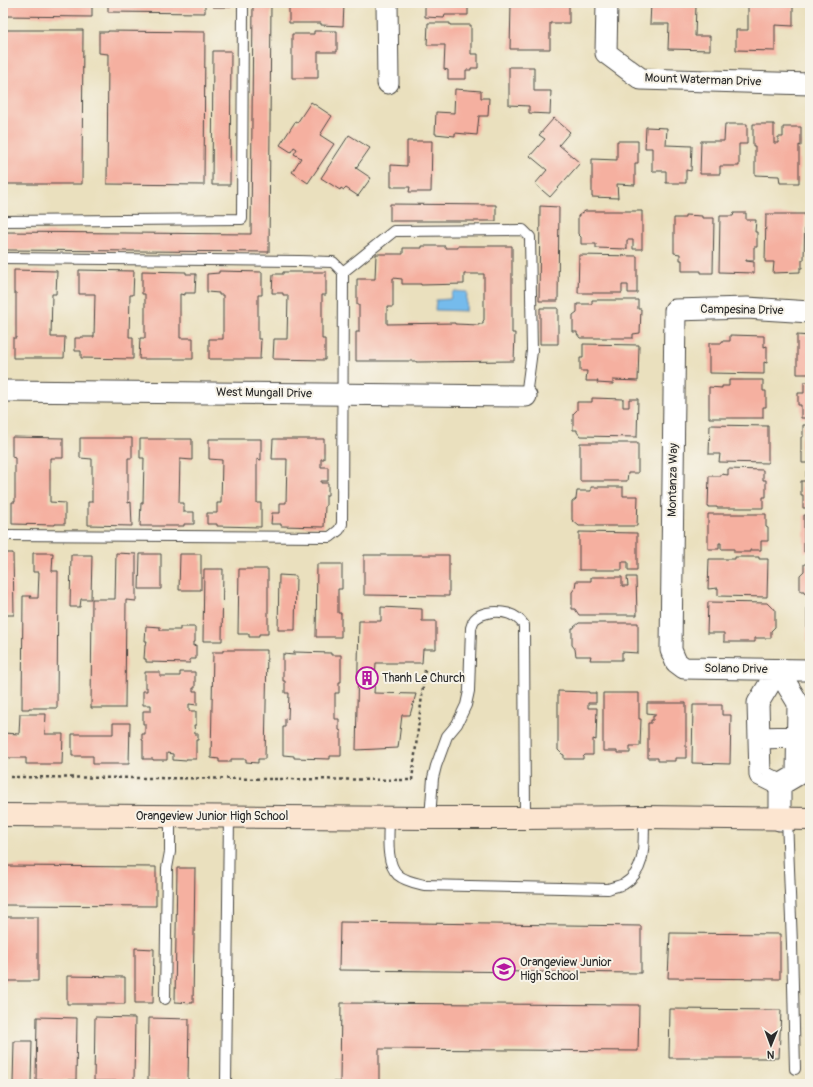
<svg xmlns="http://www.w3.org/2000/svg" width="813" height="1087" viewBox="0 0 813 1087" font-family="Pangolin,sans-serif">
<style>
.water{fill:#75bbec;stroke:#50738c}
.building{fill:#f5b0a0;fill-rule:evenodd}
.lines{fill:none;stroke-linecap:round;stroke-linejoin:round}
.service-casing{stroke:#484641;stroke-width:12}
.minor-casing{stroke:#484641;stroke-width:23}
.secondary-casing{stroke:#484641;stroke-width:24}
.path{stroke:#484641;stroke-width:2.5;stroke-dasharray:3 3;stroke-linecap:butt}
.service{stroke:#fff;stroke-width:10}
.minor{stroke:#fff;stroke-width:21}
.secondary{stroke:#fce5d0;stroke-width:22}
.labels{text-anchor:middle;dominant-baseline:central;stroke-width:4;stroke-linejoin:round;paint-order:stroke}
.street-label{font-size:12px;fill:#2b2b2b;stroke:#f7f3e8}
.poi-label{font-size:12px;fill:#2b2b2b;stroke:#f7f3e8;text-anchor:start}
</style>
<rect width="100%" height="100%" fill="#f7f3e8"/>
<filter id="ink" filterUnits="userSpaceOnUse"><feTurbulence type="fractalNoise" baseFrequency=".025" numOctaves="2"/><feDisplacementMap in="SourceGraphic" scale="8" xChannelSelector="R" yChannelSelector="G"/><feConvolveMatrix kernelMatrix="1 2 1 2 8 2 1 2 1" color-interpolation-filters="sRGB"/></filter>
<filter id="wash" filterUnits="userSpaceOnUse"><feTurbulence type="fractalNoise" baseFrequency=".012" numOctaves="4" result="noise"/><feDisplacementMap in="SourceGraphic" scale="16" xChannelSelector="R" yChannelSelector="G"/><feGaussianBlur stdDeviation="0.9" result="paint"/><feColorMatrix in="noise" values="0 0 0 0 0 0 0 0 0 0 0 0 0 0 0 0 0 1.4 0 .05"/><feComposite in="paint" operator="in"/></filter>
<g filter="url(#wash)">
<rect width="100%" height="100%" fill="#eae0be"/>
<path class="water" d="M454,291L467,292L466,311L435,310L436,300L450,299L452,293Z"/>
<g id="blocks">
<path class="building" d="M3,3H92V17L3,16Z
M108,3H205V13L108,12Z
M213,3H231V7H213Z
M253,3H271L269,252L3,250V232L251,234Z
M289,3H325V4L344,5L343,26L321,25V23H289Z
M425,3H468V15H445L444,18L425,17Z
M545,3H569V23H550V49H510L511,4L545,5Z
M651,3L672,4V6H696L695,36H710V50L668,49L669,24H650Z
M771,4H793V26L775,25V51L736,50V30H748V6H771Z
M428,23H450V25H471V54H478V68H471V70H466V79H448V70L444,69L445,45H427Z
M3,30H83L82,184H3Z
M108,31L205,32L204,185L107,184L108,54L99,53V32H108Z
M314,31H337V52H318V78H292V34H314Z
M213,51H231L230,185H212Z
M509,67H534V91H551L550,114L529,113V106L509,105Z
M455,89L481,91V98H489L488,116H479L477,135L455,133V136L435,134L436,112L454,113Z
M311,102L332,116L320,135L334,144L308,183L292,172L301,158L294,154L297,149L294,147L291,152L280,145L295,122L297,123Z
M554,118L570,132L559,145L580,163L550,197L535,184L547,170L530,156L545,139L539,135Z
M725,124H747V144H739V166H720V174H700L701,141H724Z
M753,124H774V143H778V137H783V127H801V146L799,145V183H780L779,176L755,175V146H753Z
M646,127L667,128L666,145L692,146L691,171L686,170V183H666V171H652V148H645Z
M349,135L370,148L356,168L371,178L358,196L346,188L344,190L341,188L340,190L321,178Z
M407,141H432L431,192H409L410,187H391V165L407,166Z
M617,141H638V163H635V185L617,184L618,198L592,197V159L617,160Z
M390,204L496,205V221H390Z
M540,206L559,207L558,301H539Z
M585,211H642V249H633V240H627V249L596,248V244H581V237L578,234V216Z
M734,213H746V220H756L755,232H757V247H754V260H746V261L754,262V273L719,272L720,216H733Z
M766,214H805L804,260H802V268H800V272L773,273L774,262H765Z
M685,215L702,216V218H714L713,273H701V271H682V260H680V254L674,253V218H685Z
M422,246H445V248H458V246H512V333H515L514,361L416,362V361H356V332H359V305H357V279H375L376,254H403V248H422ZM464,274H484V320L483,321V324H479V325L455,324V323L387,324V307H393V278L402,279V284H421V285L464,284Z
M579,255L637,256V293H628V285H622V293H578Z
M3,270H5V293H3Z
M14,270L57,271L56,294H52L51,337H65L64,358H13V338H16V293H14Z
M79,270L134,271L133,295H130L129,337H133V359L81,358V351H75V338H81V337H94L95,294H79Z
M142,271L186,272V274H196L195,293H185V295L180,294V338H193V359H139L140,338H145V294H142Z
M219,271L262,272V295H258V339H261L260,359H209V339H223V295H219V293L207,292V274L219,273Z
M283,272H326V295H322V339H325V360L273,359L274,339H287L288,295H283V293H272L273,274H283Z
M592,300H638V309H641L640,333L633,334V338H580L577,334V332H573V315L577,312V304H592Z
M540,308H558V344H540Z
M730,335L764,336V347L767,346V363L764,362V374L709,373V343H722V341H730Z
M797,335L810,336V374H797Z
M583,344L639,345L638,381L613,380V384L597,383L598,381H586L587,371H580V358H583Z
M729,380H763V391H766V407H763V418H709V387L722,388V386H729Z
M804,382H810V418H801V405H798V393H804Z
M592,398L623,399V407H629V399H638L637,437L580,436L577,432V430H573V414L577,410V402H592Z
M710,425L768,426V463L719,462L720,454H709Z
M803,425H810V463H802V452H801V437H803Z
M12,437L63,438V458H50V502L65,503V524H55V525L12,524V502H15V458L12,457Z
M80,438H132V458H128V503L131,502L132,526L88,525V502H92V459L80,458Z
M140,439H192V460L180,459L179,503H184V512H194V524H184V526H140L141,503H143L144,458H140Z
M209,439H261V460L257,459V503H261V527L217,526V524H207V513H217V503H221L222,460L209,459Z
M273,439H324V459H321V467H328V481H321V483H328V495H326V506H325L324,527L281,526V524H271L272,513H280V503H286L287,459H272Z
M580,443H638V473H628L627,481H580Z
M728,469L763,470V480H766V497H763V508H717V507H708L709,476H721V474L728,475Z
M806,471H810V508H803V495H801V481H806Z
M591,487H623V496H638L637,526H579L572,520V502L576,499L577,491H591Z
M708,514H766V527L768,528V541H761V550H750V552H734V549H721V543H719V549H708Z
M804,515H810V552H804Z
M579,532L637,533V570H628V562H622V570H579Z
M3,553H13L14,615H3Z
M33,553H53L52,571H58L57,708H29V709H22L23,596H31L30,598H38L39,572H33Z
M116,553L136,554V601L126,600L125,708H91L92,599H115Z
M140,554H161V589H139Z
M180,554H201V590H179Z
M71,555H92L91,599H81L80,607H70Z
M364,555H449V596L364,595Z
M735,557H759V559H768L767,597L718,596V588L708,589L709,559H735Z
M317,564H342V589H338V613H341V637H316Z
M804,564H810V597L804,593V591H800V575L804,571Z
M204,569H223L222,641H203Z
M239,569H268V634H259V637H249V634H238Z
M279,575L296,576L295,630H278Z
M591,577H622V586H628L627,577H636L637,615H579L575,609H572V592L575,588L576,581H591Z
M708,602L767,603L772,608L775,609V627L771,631V638H755V642H724V633H707Z
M807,603H810V642H807Z
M381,607L422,609V621H436V649H423L422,663H376L374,693L416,694L410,715H402L398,748L356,750L359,621H381Z
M579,623H638V653L622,652V660H590L591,656H576L575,649L572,645V628H574V627Z
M146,626L160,627V630H180V627H195V642H193V646L196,645V659H190V663L146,662V659H144L145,645H146L147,641H145Z
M223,650H267L265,759H258V763L246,762V759H231V762H219V759L211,758L213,652H223Z
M294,652L331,653V655H341V682H339V693H335V719H339V730L341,731V756H330V759L294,758V756L283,755V727H285V718L288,719L289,693H285V681H283V654L294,655Z
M145,672H160V676H180V672H195V688H193V691H197V705L189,704V711H196V725H194L195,734H198V740H196V759H186V761L173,760V754L167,753V760H153V759H143V740H142V734H145V724H143V711H151V705H143V691H147V687H145Z
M558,691L589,692V693H596V703H588V708H597L596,740L593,739V755H585L583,757V759H564V755L562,754L558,750Z
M603,693H639V719H641L640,746H630V753H617V751H603Z
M647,703H686V758H675V761H658V758H648V723H651V720H653V716H655V714L647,713Z
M693,705H722V715H731L730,764L692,763Z
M20,714H46L45,734H63L62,764H26V758H3V733L19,734Z
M113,723H130L129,764H93V756H72V734H113Z
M3,866L156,867V906L3,905Z
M177,868H195L193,1003L175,1002Z
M3,917H38V981H3Z
M340,922L641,926V973L339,970Z
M670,933L780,934V979L668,978Z
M135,948L154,949L153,1003H135Z
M67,976L125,977V1004H67Z
M341,1003L639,1005L638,1051L379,1049V1082L474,1083V1084H304V1081L340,1082Z
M670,1009L781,1010L779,1058H669Z
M37,1017L77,1018L76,1080H36Z
M95,1017L135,1018L134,1081H94Z
M149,1018L189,1019L188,1081L148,1080Z
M14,1041H32L31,1084H13Z"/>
</g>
</g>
<g filter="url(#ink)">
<use href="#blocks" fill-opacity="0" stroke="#484641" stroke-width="1"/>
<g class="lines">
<g class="service-casing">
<path id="service" d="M3,221L242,219L243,3
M3,258L299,261L333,262L343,272L342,524L339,530L330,537L3,535
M343,272L394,231L523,230L530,237L532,351L526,396
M389,817C389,834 385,863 398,875C405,881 416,883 424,885L608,889C613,887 619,886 624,884C648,870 643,841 644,817
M430,818L433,778L436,766L447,736L457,724L466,705L469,691L471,628C472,625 473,621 475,619C478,616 482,614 487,613C501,610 515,613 524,625L525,818
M787,819L792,944L795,1069
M165,999L167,868L170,852V816
M226,1084L229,816"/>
</g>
<g class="minor-casing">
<path id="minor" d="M387,3L388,83
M607,3L606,53L641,79L810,84
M810,312L747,308L675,310L671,650L676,662L684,668L810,670
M3,391L526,396
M778,670L758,703L760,775L780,785
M778,670L798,703L797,775L780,785
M759,738L798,737
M780,820V785"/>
</g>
<g class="secondary-casing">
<path id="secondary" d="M3,815L430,818H525L644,817L810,819"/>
</g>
<path class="path" d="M10,777L412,780L425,670"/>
<use href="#service" class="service"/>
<use href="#minor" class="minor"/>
<use href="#secondary" class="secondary"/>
</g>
</g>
<defs>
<g id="building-ring" transform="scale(1.15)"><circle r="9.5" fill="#f7f3e8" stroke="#b5179e" stroke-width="1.5"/><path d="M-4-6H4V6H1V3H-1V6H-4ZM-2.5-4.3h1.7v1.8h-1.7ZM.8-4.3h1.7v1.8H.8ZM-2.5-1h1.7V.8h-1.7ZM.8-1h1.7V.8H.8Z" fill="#b5179e"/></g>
<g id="school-ring" transform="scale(1.15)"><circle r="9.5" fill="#f7f3e8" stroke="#b5179e" stroke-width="1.5"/><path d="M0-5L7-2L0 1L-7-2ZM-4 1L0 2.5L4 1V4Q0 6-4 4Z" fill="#b5179e"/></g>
</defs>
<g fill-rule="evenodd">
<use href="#building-ring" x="367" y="678"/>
<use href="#school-ring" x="504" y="969"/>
</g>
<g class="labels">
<g class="street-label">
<text transform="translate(703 80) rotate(2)">Mount Waterman Drive</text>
<text transform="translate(742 310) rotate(1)">Campesina Drive</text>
<text transform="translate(264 393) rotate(1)">West Mungall Drive</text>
<text transform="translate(673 480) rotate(-89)">Montanza Way</text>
<text transform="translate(736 669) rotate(1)">Solano Drive</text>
<text x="212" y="816">Orangeview Junior High School</text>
</g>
<g class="poi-label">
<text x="382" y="678">Thanh Le Church</text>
<text x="520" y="962">Orangeview Junior<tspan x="520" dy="14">High School</tspan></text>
</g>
</g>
<rect width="813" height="1087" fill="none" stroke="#f7f3e8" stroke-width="16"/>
<g transform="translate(771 1045) rotate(181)" stroke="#f7f3e8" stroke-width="3" paint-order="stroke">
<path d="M0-3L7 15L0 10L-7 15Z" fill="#2b2b2b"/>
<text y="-6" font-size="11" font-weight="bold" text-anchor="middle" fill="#2b2b2b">N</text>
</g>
</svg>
